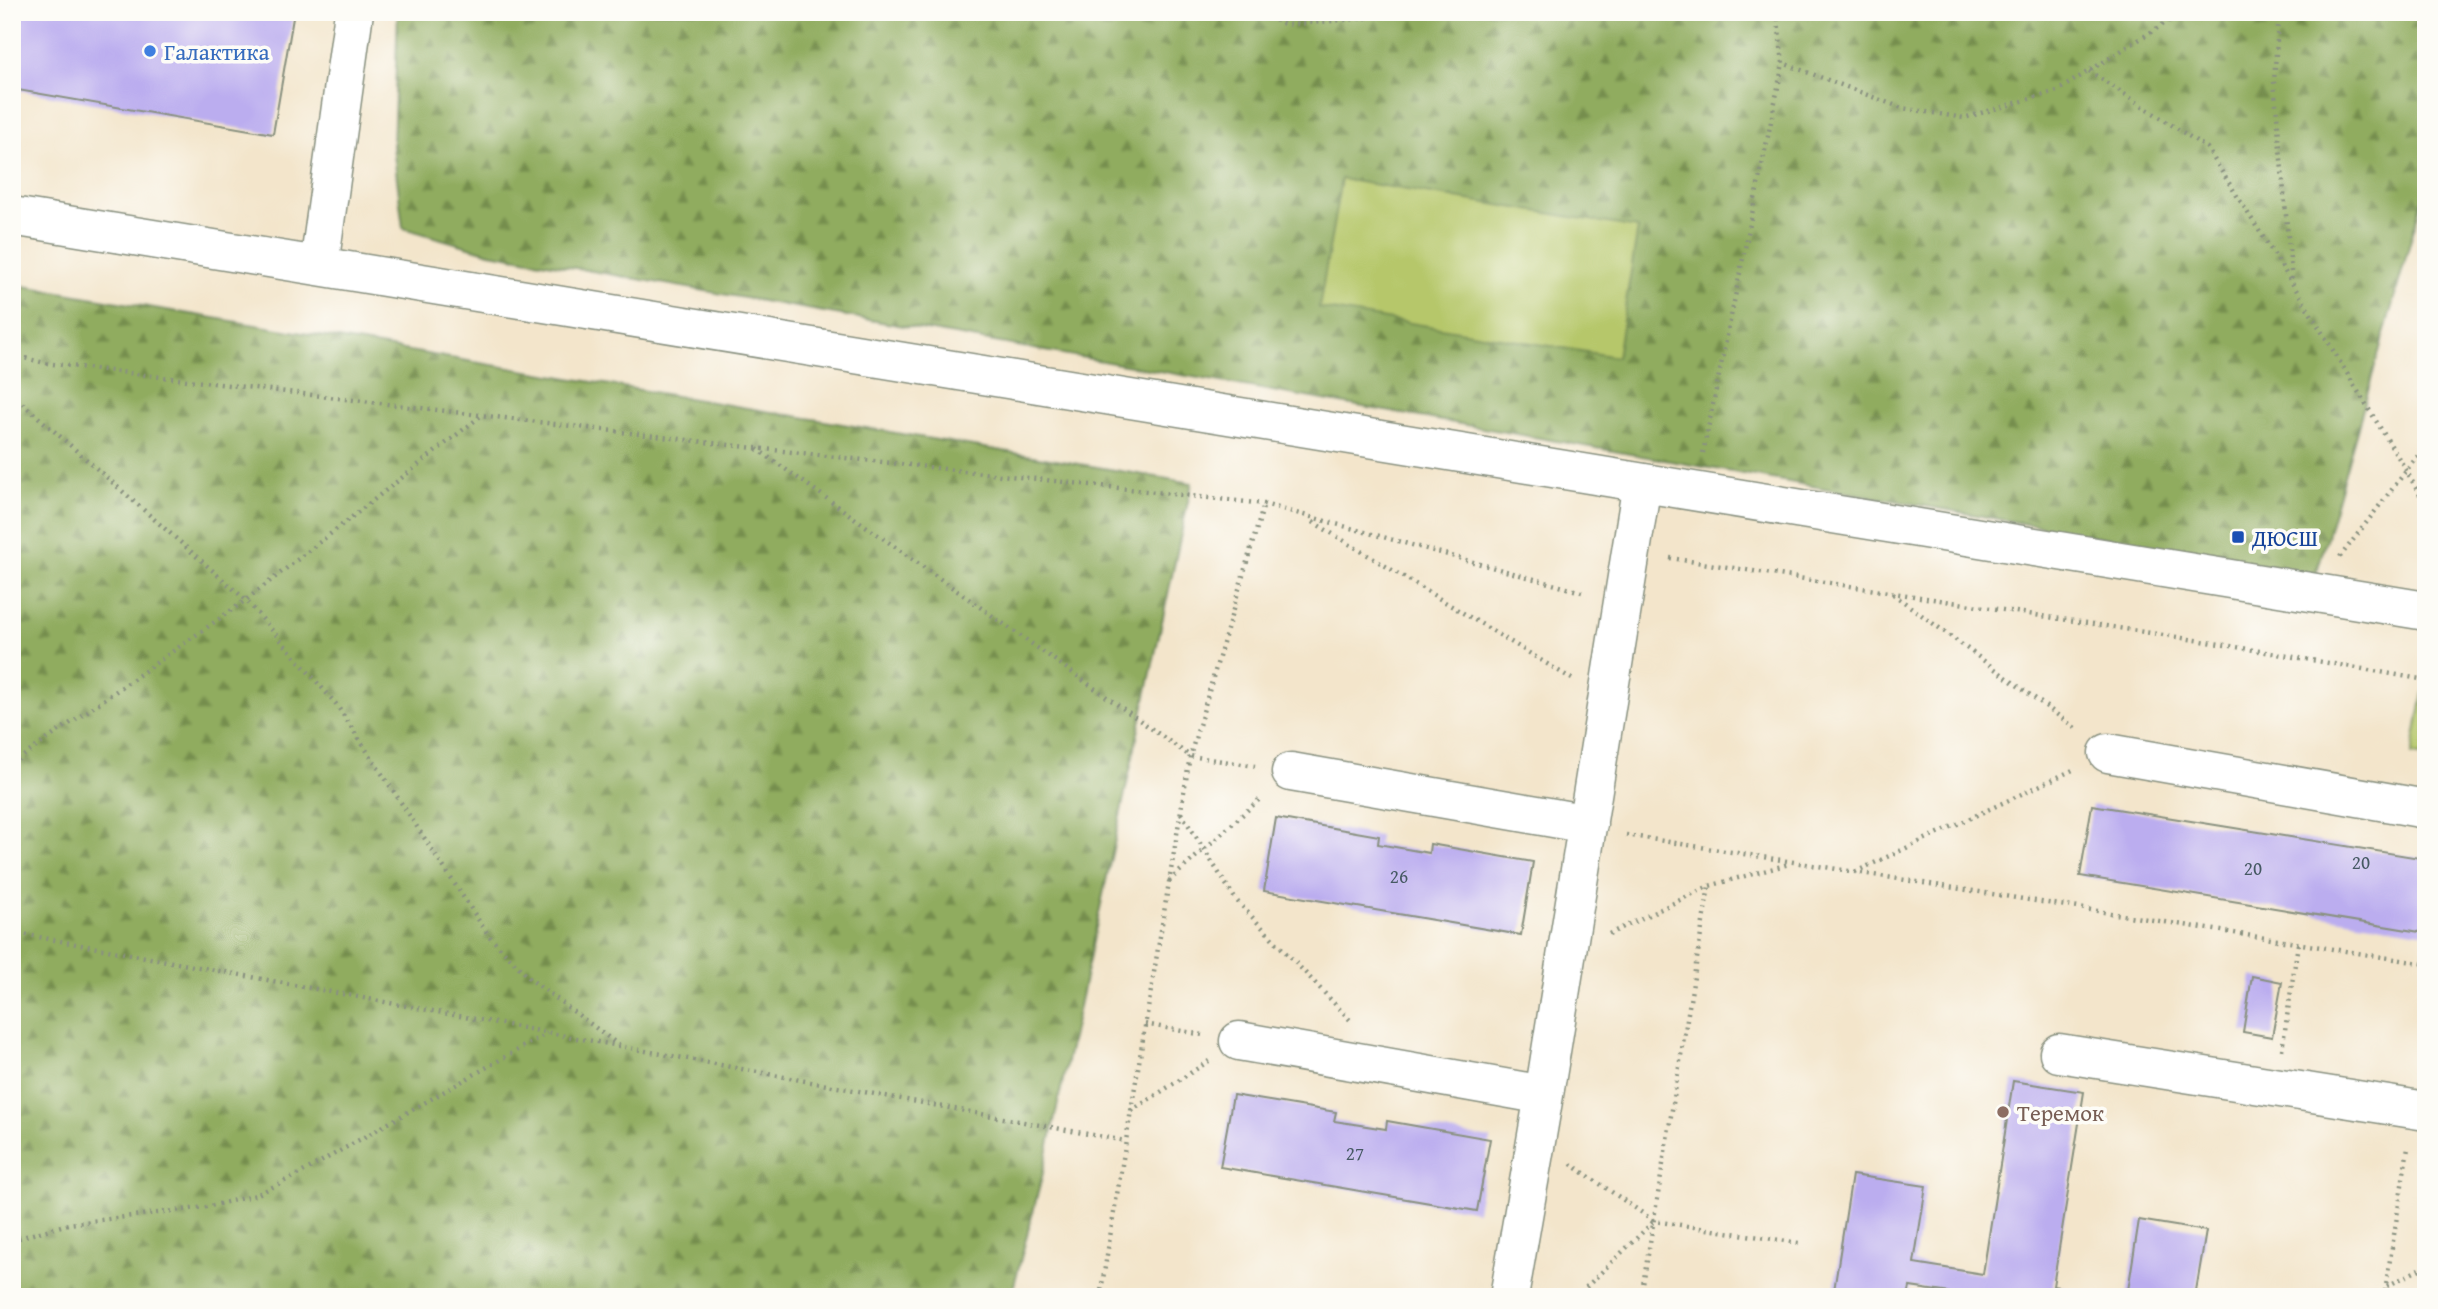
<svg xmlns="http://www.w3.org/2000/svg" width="2438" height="1309" viewBox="0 0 2438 1309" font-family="'Gentium Book Plus',serif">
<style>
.forest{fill:url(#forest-firs);stroke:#587449;stroke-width:2}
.green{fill:#b6c76a;stroke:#6a824f;stroke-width:2}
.building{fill:#bbadef}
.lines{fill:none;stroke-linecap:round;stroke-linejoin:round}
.minor-casing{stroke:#899180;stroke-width:41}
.path{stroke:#899180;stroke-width:4.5;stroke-dasharray:2 5;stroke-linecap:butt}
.minor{stroke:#fff;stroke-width:38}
.shop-dot{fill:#3f7fe0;stroke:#fdfcf7;stroke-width:2.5}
.transit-dot{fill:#1a4fb4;stroke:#fdfcf7;stroke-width:2.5}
.education-dot{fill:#8d6e63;stroke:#fdfcf7;stroke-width:2.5}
.labels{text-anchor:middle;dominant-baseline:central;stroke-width:7;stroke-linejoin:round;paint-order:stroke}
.number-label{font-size:19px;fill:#465963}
.shop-label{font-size:23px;fill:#366cbe;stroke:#fdfcf7;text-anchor:start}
.transit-label{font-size:23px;fill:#164399;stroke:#fdfcf7;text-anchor:start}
.education-label{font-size:23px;fill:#785e54;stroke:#fdfcf7;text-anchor:start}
</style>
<defs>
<pattern id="forest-firs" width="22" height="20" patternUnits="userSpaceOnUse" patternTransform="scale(1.75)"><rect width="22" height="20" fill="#90ac5e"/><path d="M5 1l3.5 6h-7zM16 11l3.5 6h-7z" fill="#758d4e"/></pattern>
</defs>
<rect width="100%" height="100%" fill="#fdfcf7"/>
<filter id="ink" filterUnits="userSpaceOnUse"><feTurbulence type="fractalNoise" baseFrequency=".0143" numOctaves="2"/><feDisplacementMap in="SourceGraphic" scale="14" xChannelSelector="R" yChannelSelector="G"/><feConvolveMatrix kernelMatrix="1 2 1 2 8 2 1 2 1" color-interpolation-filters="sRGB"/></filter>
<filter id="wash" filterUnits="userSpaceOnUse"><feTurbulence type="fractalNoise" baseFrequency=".00686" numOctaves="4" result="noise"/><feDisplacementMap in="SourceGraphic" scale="28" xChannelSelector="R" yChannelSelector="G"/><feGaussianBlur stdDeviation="1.57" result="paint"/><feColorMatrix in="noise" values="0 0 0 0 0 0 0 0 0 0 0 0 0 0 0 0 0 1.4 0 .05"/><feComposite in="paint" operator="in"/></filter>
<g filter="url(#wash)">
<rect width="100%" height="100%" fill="#f3e5cb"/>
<path class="forest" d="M398,12H2426V186L2316,575L490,253L403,228L393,146Z
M12,284L1192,483L1042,1177L1011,1297H12Z"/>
<path class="green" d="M1341,179L1638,228L1617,357L1319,308Z
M2423,693L2426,694V757L2412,755Z"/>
<g id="blocks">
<path class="building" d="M12,12H294L273,134L12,89Z
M2092,805L2426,859V933L2080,876Z
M1276,818L1379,836L1378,844L1429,853L1430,844L1533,862L1521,935L1264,891Z
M2252,976L2282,982L2272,1037L2243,1032Z
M2013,1081L2084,1092L2053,1286L2118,1297H1977L1910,1287L1908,1297H1833L1852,1175L1926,1186L1914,1263L1983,1274Z
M1233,1095L1336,1112L1334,1121L1386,1129L1387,1121L1490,1139L1477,1211L1220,1167Z
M2139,1220L2206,1231L2195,1297H2127Z"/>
</g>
</g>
<g filter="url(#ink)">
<use href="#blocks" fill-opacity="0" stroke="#899180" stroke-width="2"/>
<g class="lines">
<g class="minor-casing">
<path id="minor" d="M12,216L2426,611
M319,266L354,12
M2108,753L2426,809
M1291,772L1588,824
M1239,1041L1544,1095
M2059,1053L2426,1111
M1509,1297L1544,1095L1642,483"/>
</g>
<path class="path" d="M1256,12L1287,25L1366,18L1375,12
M1777,12L1783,63L1902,108L1964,118L2057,91L2183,12
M2279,12L2274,81L2292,282
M2089,71L2207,148L2292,283L2406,470L2426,506
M12,355L45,363L755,448L1264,504L1585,593
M12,394L246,600L336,704L489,936L530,979L620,1046
M757,449L1190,756L1255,766
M1703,453L1783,63
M1313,522L1572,679
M2340,557L2426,445
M1670,558L2202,641L2426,680
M1893,594L2078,730
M12,764L246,600L482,415
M1181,813L1236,900L1352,1022
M1626,835L2426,964
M1855,872L2075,769
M1169,881L1261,798
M12,932L1125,1141
M1609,934L1709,886L1789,864
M1145,1024L1203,1035
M2282,1050L2298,944
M1131,1111L1209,1061
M1571,1164L1654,1221L1799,1243
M12,1240L68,1224L206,1207L256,1195L301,1173L547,1033
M2387,1286L2426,1266
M1100,1295L1115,1297
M1100,1297L1190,756L1264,504
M1576,1297L1653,1222
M1641,1297L1709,886
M2384,1297L2408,1148"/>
<use href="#minor" class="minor"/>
</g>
</g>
<circle class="shop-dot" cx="150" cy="51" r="7"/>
<rect class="transit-dot" x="2231" y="530" width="14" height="14" rx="3.5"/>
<circle class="education-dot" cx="2003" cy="1112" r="7"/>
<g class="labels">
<g class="number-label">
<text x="2361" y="862">20</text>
<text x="2253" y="868">20</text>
<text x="1399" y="876">26</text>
<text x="1355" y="1153">27</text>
</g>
<g class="shop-label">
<text x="164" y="51">Галактика</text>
</g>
<g class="transit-label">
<text x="2252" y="537">ДЮСШ</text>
</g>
<g class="education-label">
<text x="2017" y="1112">Теремок</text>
</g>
</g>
<rect width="2438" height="1309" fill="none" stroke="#fdfcf7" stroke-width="42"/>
</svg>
